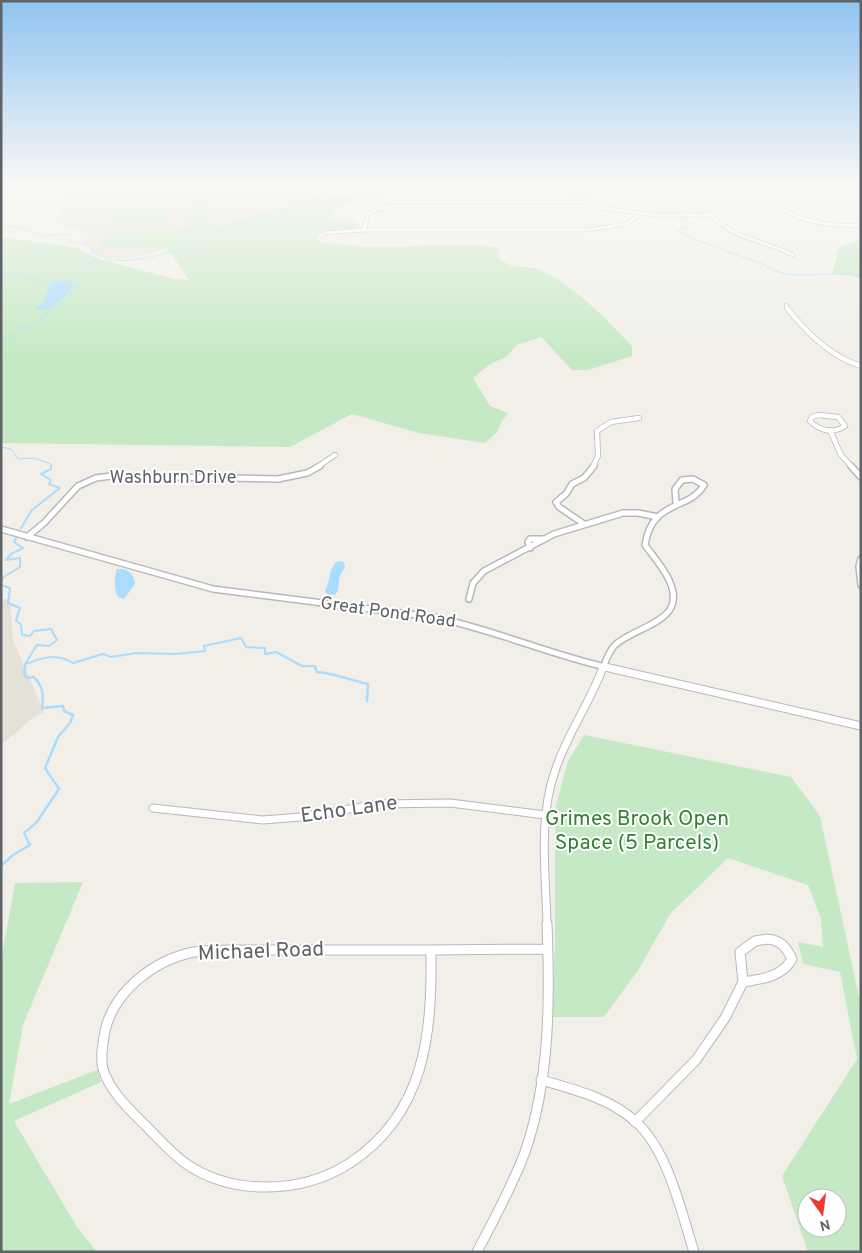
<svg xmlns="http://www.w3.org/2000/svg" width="862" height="1253" viewBox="0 0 862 1253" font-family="Overpass,sans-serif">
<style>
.education{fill:#e4e1d8}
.green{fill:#c5e9c4;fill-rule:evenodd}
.water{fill:#aadcff}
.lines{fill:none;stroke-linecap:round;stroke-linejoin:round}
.stream-far2{stroke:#aadcff;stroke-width:1}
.stream-far1{stroke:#aadcff;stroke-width:2}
.stream{stroke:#aadcff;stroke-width:2.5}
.minor-far4-casing{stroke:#b5b8bc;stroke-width:4.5}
.minor-far3-casing{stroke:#b5b8bc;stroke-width:6}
.minor-far2-casing{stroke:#b5b8bc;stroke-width:8}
.minor-far1-casing{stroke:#b5b8bc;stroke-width:9}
.minor-casing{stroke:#b5b8bc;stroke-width:11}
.secondary-casing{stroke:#b6babf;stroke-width:2}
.minor-far4{stroke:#fff;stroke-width:3}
.minor-far3{stroke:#fff;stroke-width:4.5}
.minor-far2{stroke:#fff;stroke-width:5}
.minor-far1{stroke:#fff;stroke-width:7}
.minor{stroke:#fff;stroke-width:9}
.secondary{fill:#fff;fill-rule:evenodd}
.labels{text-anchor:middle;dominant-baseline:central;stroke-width:4;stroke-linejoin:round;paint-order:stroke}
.street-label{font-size:18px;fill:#5f6368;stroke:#fff}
.near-street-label{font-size:21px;fill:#5f6368;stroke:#fff}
.near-park-label{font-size:21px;fill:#328234;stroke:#fff}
</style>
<rect width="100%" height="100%" fill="#f1efe8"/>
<path class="education" d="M74,185H311V195H330L175,248L117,260L90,252L92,249L83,243L90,235L83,231L66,226L53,225Z
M1,599H10L13,640L44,712L34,717L1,745Z"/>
<path class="green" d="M268,185H292L295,198L270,199Z
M416,185H534C522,188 515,194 502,194C449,196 370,181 328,217L330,221H356L359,228L319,233L316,240C324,244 333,243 342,245C393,250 445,242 497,247L500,260C505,262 509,266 514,266C521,268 530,266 537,269C574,284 605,318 632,346V356L588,370H572L541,337L517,345L506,357L490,364L473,378L490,406L508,413L502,421L497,432L485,443L419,433L352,414L290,447L1,443V237L78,248L96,258L174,279L189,280L167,247L100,248L106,234L111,232H170L183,226L226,224L322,195L364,194L404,189Z
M556,185H620L596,190L594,196L569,197L562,186Z
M210,204L211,221L182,222V205Z
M168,207L167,223L111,226L114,210Z
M856,241H861V279C853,275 841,274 832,274L839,248Z
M584,735L791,777L820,816L861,1006V1252H808L782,1176L857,1059L840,972L803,964L798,942L823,947L821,919L808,885L728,858L670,914L639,969L604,1017H551L555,949V809L568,761ZM807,1198H837V1228H807Z
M83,882L23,1025L9,1104L97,1070L101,1082L14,1121L77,1227L97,1252H1V961L15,883Z"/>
<path class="water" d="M58,280L69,281L74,285C67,297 50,313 36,309L44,301L50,283Z
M343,561L345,567L340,575L338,590L335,595H328L325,591C331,580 328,571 336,562Z
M117,569C127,568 135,574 135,584L124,599L118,597C114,590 114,576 117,569Z"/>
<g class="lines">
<path class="stream-far2" d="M624,185L627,192L651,194L694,204L692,209L682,212V214
M683,216L691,226L677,231L696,240L765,265C792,285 830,267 861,277
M1,226L16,227L44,236L71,234L72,236L67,242L87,244L92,250L90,252C97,254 105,258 112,260C134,263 188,252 201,234L225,230L249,220L268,219L273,211C290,207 310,212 321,195L318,185
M1,270L3,271
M5,272L24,278
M26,278L42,281
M80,284L73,276L77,270L88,266L87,264L96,262L95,259L101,255
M45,315L67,300L79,285
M1,342L13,337L17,330L41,319L43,316
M1,447L11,449L18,459L34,458L51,464V467"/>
<path class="stream-far1" d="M21,528L32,510L60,488L49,484L51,480L41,474L51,469V466
M1,581L5,576L20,567V558L6,560L11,554L23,548L14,542L16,538
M1,585L10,588L8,603L20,608L16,620L21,625L22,635L30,636L34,631L51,629L57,640L49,646L37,645L25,664V668
M26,664C44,657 56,653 73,663L103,654L111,657L137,653L176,654L205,651L204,646L241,638L246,647L265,648V654L276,652L302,666H315L316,668"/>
<path class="stream" d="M315,667L317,672C328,672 355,681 368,684L367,701
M1,866L13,855L30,845L24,833L36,823L59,789L45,768L58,737L70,723L73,715L64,711L63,706L42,708C44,695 43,687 34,677L27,678L24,674L25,667"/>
<g class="minor-far4-casing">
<path id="minor-far4" d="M748,185C778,215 819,228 861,225
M809,185L820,192L861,203
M752,190C734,191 716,192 707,209C726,238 764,240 793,255
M598,207L608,191L652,185
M364,230L368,214L377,209L395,206H585L656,215H710
M326,233L364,230H587L626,224L641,214
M786,305L788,310"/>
</g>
<g class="minor-far3-casing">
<path id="minor-far3" d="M787,308C806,332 831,357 861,366
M818,415L838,417L845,426C833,434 820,431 810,421L812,417Z
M830,430L841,455L852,467
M317,467L335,455
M593,467L598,456L597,431L611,422L639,418"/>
</g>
<g class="minor-far2-casing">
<path id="minor-far2" d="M851,466L861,477
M584,524L559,507L556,502L566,494L572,484L584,478L594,466
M1,529L213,589L433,617C493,629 550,655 610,668
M27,537L44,523L78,486L96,478L111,476L278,479L307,473L320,466
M530,548L528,542L530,539H545
M861,559L859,566L861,585
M469,599L473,583L484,571L554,534L623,513H638L658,517
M603,668C606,660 609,651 615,645C637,625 689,622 669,580C663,567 653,556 645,545C652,499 689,511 704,485L693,479L682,480L675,489L676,503"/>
</g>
<g class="minor-far1-casing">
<path id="minor-far1" d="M605,667L861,726
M153,808L263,820L300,817L380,804L450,803L545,815
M547,925C546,875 538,819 555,771C567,734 590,703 603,667"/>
</g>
<g class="minor-casing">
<path id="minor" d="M767,939C781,940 786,947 792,959C782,977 762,979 743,982L740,952L755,941Z
M247,950H431C432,1033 426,1113 350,1163C302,1194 232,1196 185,1163C170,1152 159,1139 146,1126C130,1110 110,1092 103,1069C100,1058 103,1043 105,1031C114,991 154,960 194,952C211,949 229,950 247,950Z
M431,950L547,949
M541,1080C573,1089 609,1098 635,1121C668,1150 681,1211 694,1252
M635,1122L696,1060L725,1018L743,982
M477,1252C494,1219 512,1187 525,1152C550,1080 550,1000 547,924"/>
</g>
<g class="secondary-casing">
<path id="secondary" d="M5,185H20L1,188V186Z"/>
</g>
<use href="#minor-far4" class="minor-far4"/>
<use href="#minor-far3" class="minor-far3"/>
<use href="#minor-far2" class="minor-far2"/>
<use href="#minor-far1" class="minor-far1"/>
<use href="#minor" class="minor"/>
<use href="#secondary" class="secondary"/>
</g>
<linearGradient id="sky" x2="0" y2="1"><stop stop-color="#8fc4f1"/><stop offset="0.51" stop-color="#f9f8f5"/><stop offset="1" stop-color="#f9f8f5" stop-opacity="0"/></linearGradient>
<rect width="862" height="361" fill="url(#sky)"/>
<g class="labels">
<g class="street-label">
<text x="173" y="478">Washburn Drive</text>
<text transform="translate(388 613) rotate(8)">Great Pond Road</text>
</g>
<g class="near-street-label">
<text transform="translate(349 810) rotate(-8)">Echo Lane</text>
<text transform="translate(261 952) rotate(-2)">Michael Road</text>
</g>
<g class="near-park-label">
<text x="637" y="819">Grimes Brook Open<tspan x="637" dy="24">Space (5 Parcels)</tspan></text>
</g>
</g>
<rect width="862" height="1253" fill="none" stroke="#5f6368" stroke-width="5"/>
<g transform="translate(822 1213) rotate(166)"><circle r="24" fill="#ffffff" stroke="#bfc1c3"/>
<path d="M0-4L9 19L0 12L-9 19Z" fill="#ee3a31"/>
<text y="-8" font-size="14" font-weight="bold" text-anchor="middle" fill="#5f6368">N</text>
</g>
</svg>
